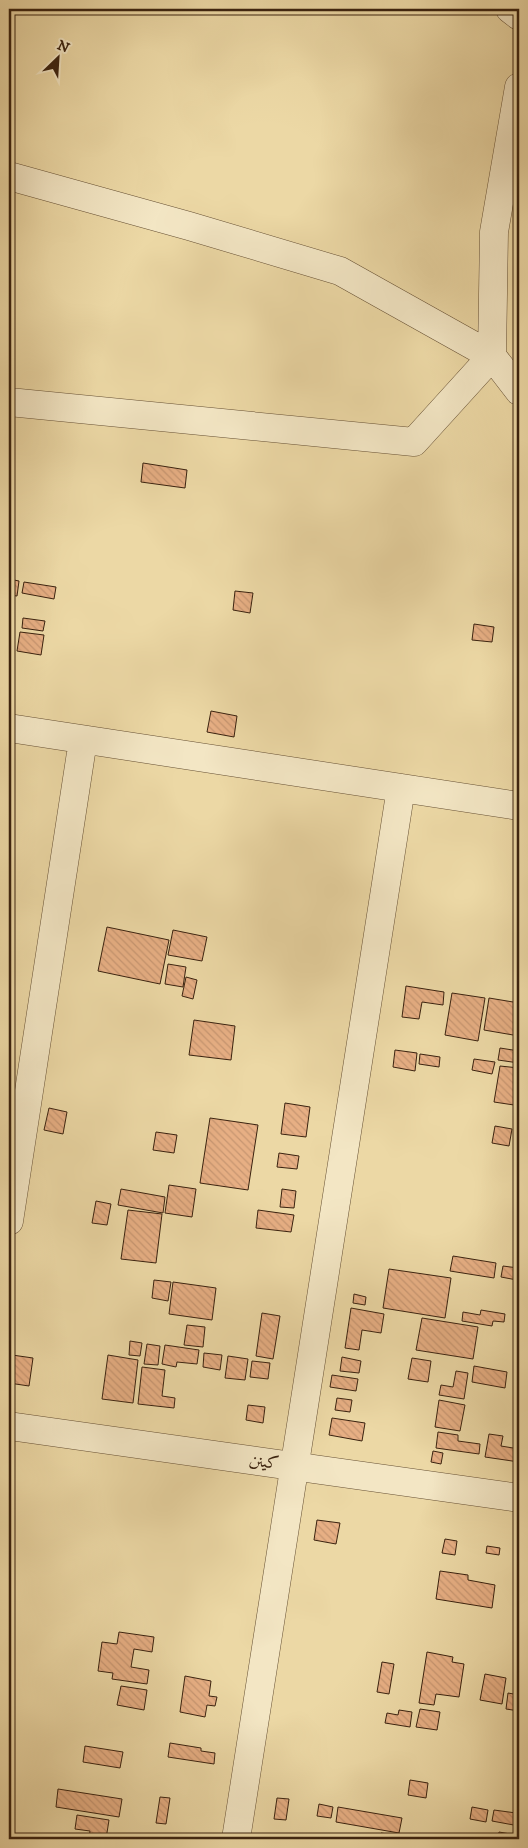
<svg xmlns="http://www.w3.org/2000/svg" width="528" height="1848" viewBox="0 0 528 1848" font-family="'IM FELL DW Pica',Amiri,serif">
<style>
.building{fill:url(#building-back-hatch);stroke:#3a220f}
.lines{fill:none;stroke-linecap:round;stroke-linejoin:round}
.minor-casing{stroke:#665034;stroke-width:29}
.minor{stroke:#f3e6c4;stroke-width:28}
.labels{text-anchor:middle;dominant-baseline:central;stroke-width:5;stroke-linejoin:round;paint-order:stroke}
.street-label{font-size:18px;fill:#3a220f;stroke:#f3e6c4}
</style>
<defs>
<pattern id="building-back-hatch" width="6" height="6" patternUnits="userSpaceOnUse" patternTransform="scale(1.25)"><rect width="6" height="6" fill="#e7af84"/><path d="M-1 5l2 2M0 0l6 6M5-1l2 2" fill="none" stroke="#c79671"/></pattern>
</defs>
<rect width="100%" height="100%" fill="#ecd8a5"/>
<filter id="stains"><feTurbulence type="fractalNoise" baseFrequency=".004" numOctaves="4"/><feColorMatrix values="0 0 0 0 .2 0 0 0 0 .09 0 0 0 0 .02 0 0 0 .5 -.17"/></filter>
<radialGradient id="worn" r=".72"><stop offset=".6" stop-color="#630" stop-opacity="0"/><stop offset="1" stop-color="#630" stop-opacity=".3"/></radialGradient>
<path class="building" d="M143,463L187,470L185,488L141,482Z
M9,579L19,581L17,596L9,595Z
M24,582L56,587L54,599L22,593Z
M235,591L253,593L250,613L233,610Z
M23,618L45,621L43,631L22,628Z
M474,624L494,627L492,642L472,640Z
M20,632L44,635L41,655L17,651Z
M211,711L237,716L234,737L207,732Z
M107,927L169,940L160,984L98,971Z
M173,930L207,937L202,961L168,955Z
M168,964L186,967L183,987L165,984Z
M186,977L197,980L193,999L182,996Z
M406,986L444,992L443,1005L422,1002L419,1019L402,1017Z
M452,993L485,998L478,1041L445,1035Z
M489,998L519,1003V1036L484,1030Z
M194,1020L235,1026L231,1060L189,1055Z
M500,1048L519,1051V1063L498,1060Z
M395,1050L417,1053L415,1071L393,1067Z
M420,1054L440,1057L439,1067L419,1064Z
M474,1059L495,1062L492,1074L472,1070Z
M500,1066L519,1068L514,1105L494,1102Z
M285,1103L310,1107L306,1137L281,1134Z
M49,1108L67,1112L63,1134L44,1130Z
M210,1118L258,1125L248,1190L200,1183Z
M495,1126L512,1129L509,1146L492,1143Z
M156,1132L177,1135L174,1153L153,1150Z
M279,1153L299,1156L297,1169L277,1167Z
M169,1185L196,1189L192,1217L165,1213Z
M121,1189L165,1197L163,1213L118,1205Z
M282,1189L296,1191L294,1208L280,1207Z
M96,1201L111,1204L107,1225L92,1223Z
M128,1210L162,1214L156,1263L121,1259Z
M258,1210L294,1215L291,1232L256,1228Z
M453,1256L496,1263L494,1278L450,1271Z
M503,1266L518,1268L517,1280L501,1277Z
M389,1269L451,1278L445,1318L383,1308Z
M154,1280L171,1282L168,1301L152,1298Z
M173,1282L216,1288L212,1320L169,1314Z
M354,1294L366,1297L365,1305L353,1303Z
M351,1308L384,1314L381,1333L362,1330L359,1350L345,1348Z
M481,1310L505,1314L504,1322L493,1321L492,1326L462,1321L463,1312L480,1315Z
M518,1311H519V1329L515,1328Z
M262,1313L280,1316L273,1359L256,1356Z
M422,1318L478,1327L473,1359L416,1350Z
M187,1325L205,1327L203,1347L184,1345Z
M130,1341L142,1343L140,1356L129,1355Z
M147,1344L160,1346L158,1365L144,1364Z
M165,1345L199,1350L197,1364L177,1362L176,1367L162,1364Z
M204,1353L222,1355L220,1370L203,1367Z
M12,1355L33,1358L29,1386L9,1383Z
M108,1355L138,1360L133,1403L102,1399Z
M228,1356L248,1359L245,1380L225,1378Z
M342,1357L361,1361L359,1373L340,1371Z
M412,1358L431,1361L428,1382L408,1379Z
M252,1361L270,1363L268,1379L250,1377Z
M474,1366L507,1372L505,1388L472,1382Z
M142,1367L165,1370L162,1396L175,1398L174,1408L138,1404Z
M456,1371L468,1373L464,1399L439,1395L441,1385L453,1387Z
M332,1375L358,1379L356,1391L330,1387Z
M337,1398L352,1400L350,1412L335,1410Z
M439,1400L465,1405L460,1431L435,1427Z
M248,1405L265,1407L263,1423L246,1420Z
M332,1418L365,1423L362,1441L329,1435Z
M438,1432L458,1435V1441L480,1444L479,1454L436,1448Z
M489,1434L503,1436L501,1446L519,1449V1462L485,1457Z
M433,1451L443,1453L441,1464L431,1462Z
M317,1520L340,1523L336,1544L314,1540Z
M445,1539L457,1541L455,1555L442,1553Z
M487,1546L500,1548L499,1555L486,1553Z
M440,1571L468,1575V1580L495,1585L492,1608L436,1599Z
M119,1632L154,1637L152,1652L134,1649L131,1667L149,1670L147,1684L112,1679L113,1673L98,1671L102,1642L117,1644Z
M427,1652L453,1657L452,1662L464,1664L459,1697L436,1694L434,1705L419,1703Z
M382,1662L394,1664L389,1694L377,1692Z
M485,1674L506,1678L502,1704L480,1700Z
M185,1676L211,1681L209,1696L217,1697L215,1706L207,1705L205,1717L180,1712Z
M121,1686L147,1690L144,1710L117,1705Z
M508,1693L519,1695V1711L506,1709Z
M420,1709L440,1712L437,1730L416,1727Z
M399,1710L412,1712L410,1727L385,1723L387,1713L398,1715Z
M170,1743L201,1748V1751L215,1753L214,1764L168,1757Z
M85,1746L123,1752L120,1768L83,1762Z
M410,1780L428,1783L426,1798L408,1795Z
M58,1789L122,1799L119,1817L56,1807Z
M160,1797L170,1798L166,1824L156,1823Z
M277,1798L289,1799L286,1820L274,1819Z
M518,1800L519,1826L492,1821L494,1810L516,1813Z
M319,1804L333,1807L331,1818L317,1816Z
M338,1807L402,1818L399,1833L336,1822Z
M472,1807L488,1810L486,1822L470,1819Z
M77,1815L109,1820L106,1839H89L90,1831L75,1829Z
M499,1832L516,1835L515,1839H498Z
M381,1833L401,1836L400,1839H380Z"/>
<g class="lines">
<g class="minor-casing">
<path id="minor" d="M510,9L519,16
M9,176L189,226L340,271L492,356L519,391
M9,402L414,442L492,356L494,232L519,87
M9,728L519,806
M9,1221L83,740
M9,1426L519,1498
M236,1839L401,788"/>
</g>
<use href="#minor" class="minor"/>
</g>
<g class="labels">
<g class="street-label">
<text transform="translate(264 1462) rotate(8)">كينن</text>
</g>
</g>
<rect width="528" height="1848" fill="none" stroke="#ecd8a5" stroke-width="30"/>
<rect x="10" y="10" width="508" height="1828" fill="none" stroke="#3a220f" stroke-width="2.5"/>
<rect x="15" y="15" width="498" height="1818" fill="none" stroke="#3a220f"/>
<g transform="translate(58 58) rotate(25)" stroke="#f3e6c4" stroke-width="4" paint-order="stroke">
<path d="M0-4L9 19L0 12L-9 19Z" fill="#3a220f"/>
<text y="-8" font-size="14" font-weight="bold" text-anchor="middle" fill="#3a220f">N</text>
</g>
<rect width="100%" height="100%" filter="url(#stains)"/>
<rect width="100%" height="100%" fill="url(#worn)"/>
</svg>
